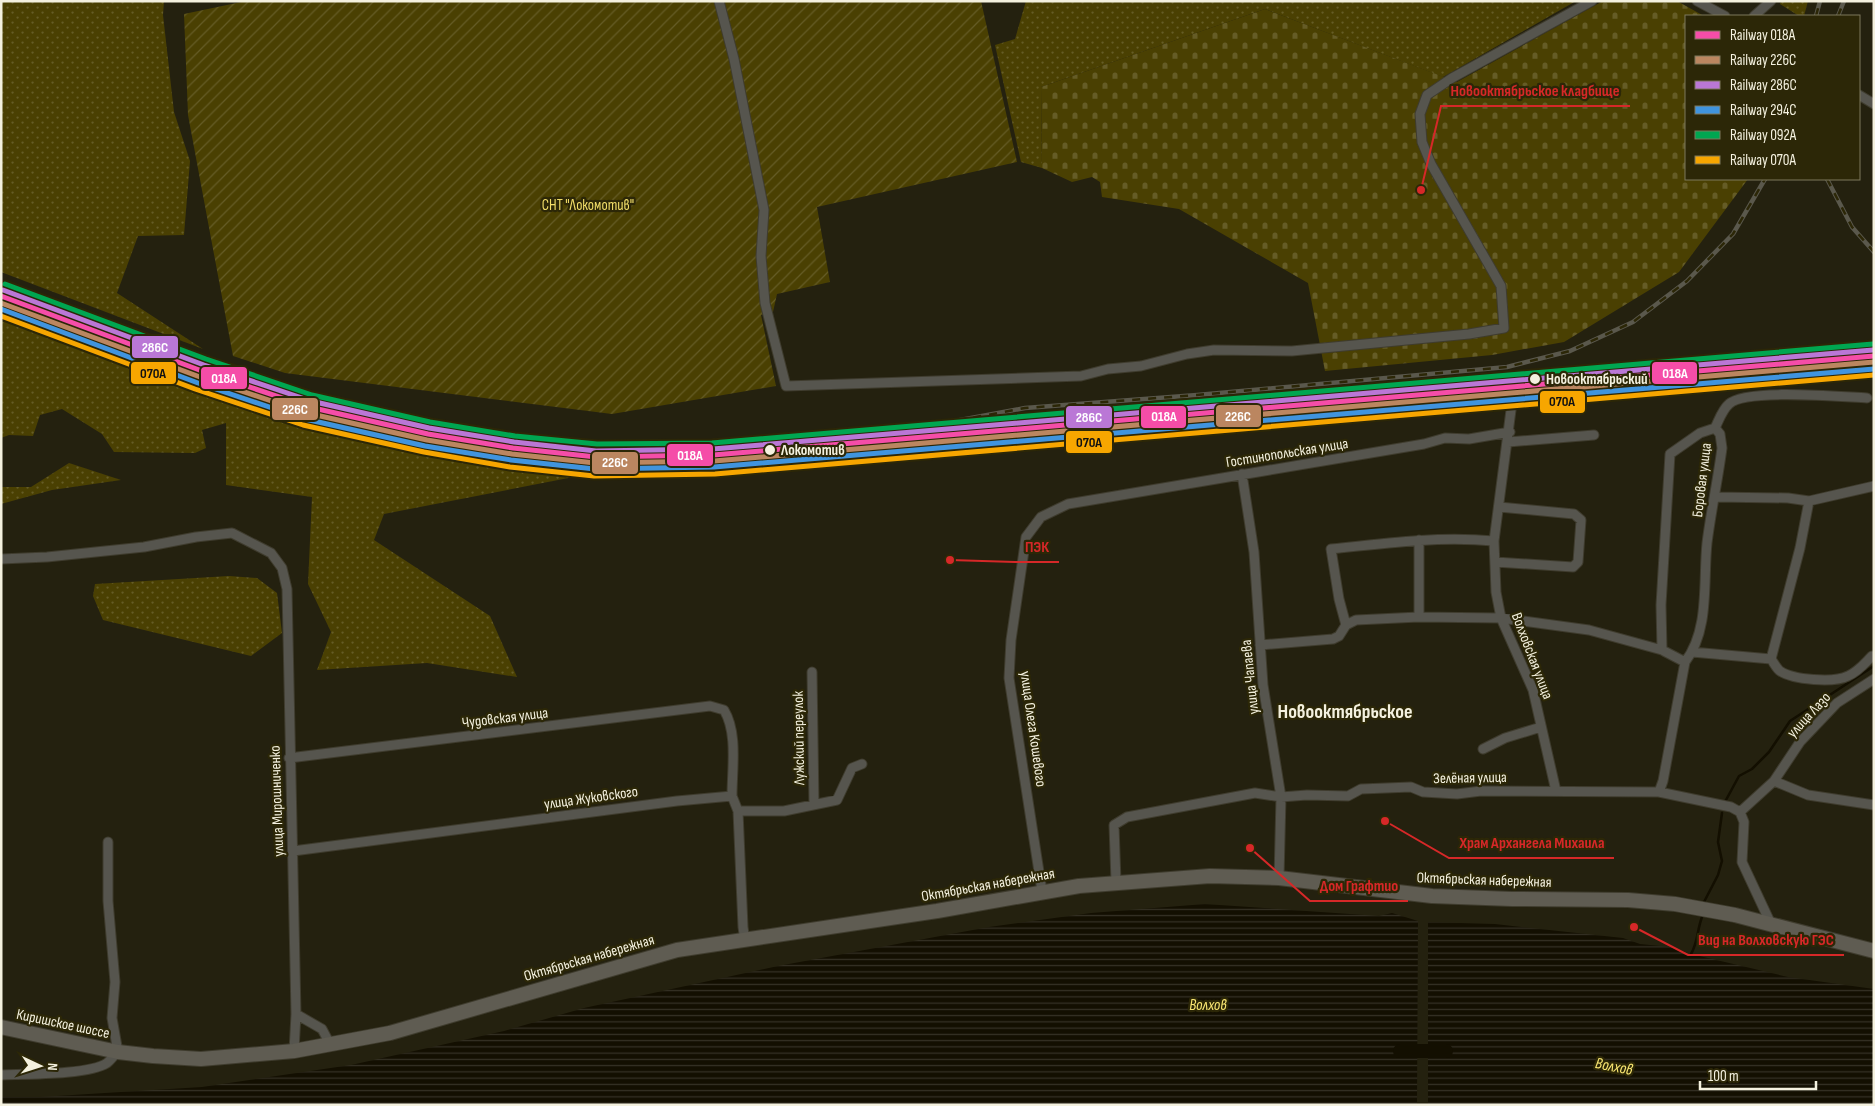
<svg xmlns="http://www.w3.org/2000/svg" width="1875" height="1106" viewBox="0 0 1875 1106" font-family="'Sofia Sans Condensed',sans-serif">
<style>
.grass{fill:url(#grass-dots)}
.cemetery{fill:url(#cemetery-stones)}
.garden{fill:url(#garden-furrows)}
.water{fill:url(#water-rules)}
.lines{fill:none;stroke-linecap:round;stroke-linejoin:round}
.stream{stroke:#130f01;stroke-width:2.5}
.river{stroke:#130f01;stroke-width:14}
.street-casing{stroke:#3f3c2e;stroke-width:11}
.primary-casing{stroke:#3f3c2e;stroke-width:16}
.street{stroke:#56554e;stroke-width:9}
.primary{stroke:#5f5c52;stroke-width:14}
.rail-casing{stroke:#5a584c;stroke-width:4.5}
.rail{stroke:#2c2707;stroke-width:2.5;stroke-dasharray:8;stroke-linecap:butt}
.rail-1-casing{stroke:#2c2707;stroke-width:9}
.rail-2-casing{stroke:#2c2707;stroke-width:9}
.rail-3-casing{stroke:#2c2707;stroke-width:9}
.rail-4-casing{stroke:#2c2707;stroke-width:9}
.rail-5-casing{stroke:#2c2707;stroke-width:9}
.rail-6-casing{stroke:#2c2707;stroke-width:9}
.rail-1{stroke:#f54da8;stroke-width:5}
.rail-2{stroke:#bb8660;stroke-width:5}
.rail-3{stroke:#ba77d6;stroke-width:5}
.rail-4{stroke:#4094de;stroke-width:5}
.rail-5{stroke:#00a651;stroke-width:5}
.rail-6{stroke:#f7a600;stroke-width:5}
.stop-dot{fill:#f4f1df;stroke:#2c2707;stroke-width:2}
.labels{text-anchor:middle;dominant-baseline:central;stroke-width:4.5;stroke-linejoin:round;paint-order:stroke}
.park-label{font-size:15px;fill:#f1dd69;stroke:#2c2707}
.stop-label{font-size:15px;font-weight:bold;fill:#f4f1df;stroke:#2c2707;text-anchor:start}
.street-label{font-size:15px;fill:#f4f1df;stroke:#2c2707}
.water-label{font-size:16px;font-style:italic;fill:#f9e672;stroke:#2c2707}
.district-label{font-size:20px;font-weight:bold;fill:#f4f1df;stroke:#2c2707}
.leader{fill:none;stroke:#d62828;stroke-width:2}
.callout-dot{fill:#d62828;stroke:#2c2707;stroke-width:2}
.callout-label{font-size:16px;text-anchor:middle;font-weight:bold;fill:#d62828;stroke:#2c2707;stroke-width:4.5;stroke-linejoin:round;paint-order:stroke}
.line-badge{stroke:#2c2707;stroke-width:2}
.badge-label{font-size:14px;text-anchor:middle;font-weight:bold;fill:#fff}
.pale-badge-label{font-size:14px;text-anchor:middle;font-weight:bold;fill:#111}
</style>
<defs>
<pattern id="grass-dots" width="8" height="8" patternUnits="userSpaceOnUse" patternTransform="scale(1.25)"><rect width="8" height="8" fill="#4a4002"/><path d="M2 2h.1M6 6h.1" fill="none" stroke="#655c26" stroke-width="1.8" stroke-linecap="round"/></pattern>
<pattern id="cemetery-stones" width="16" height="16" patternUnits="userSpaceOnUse" patternTransform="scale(1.25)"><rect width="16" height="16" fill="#4a4002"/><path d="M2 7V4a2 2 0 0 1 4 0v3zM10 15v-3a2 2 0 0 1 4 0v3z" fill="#655c26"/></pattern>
<pattern id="garden-furrows" width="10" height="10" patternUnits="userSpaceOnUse" patternTransform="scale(1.25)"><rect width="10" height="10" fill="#4a4002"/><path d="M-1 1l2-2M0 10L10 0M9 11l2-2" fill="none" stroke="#655c26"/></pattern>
<pattern id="water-rules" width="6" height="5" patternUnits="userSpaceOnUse" patternTransform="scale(1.25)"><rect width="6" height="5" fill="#130f01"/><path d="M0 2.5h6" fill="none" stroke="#363226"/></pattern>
</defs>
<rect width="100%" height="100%" fill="#24210f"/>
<path class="grass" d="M1,1H164L163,15L174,112L190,161L184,235L138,236L117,293L203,349L1,272Z
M1026,1H1576L1443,77L1265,9L1041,87L1042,168L1021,162L995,45L1015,39Z
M1781,1H1808L1804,16H1799L1780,4Z
M1,310L238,398L419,446L630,466L384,514L374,540L490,616L517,677L427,663L317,670L331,632L308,584L312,497L226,485V423L202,430L206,448L195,453L114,452L102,434L62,409L40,415L33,436L9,435L1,438Z
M69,463L121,480L52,490L1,504V487H31Z
M229,576L257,578L277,593L282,633L251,656L103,620L93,596L95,584Z"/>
<path class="cemetery" d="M1603,1H1677L1704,16H1686V179H1748L1679,272L1564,342L1492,355L1325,371L1308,283L1179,209L1102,197L1100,182L1092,177L1072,182L1042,168L1041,87L1265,9L1457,82Z"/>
<path class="garden" d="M246,1H981L1017,162L817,207L830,282L777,294L773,312L761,315L776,386L612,414L285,373L233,356L188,115L184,14Z"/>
<path class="water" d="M1205,904L1379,916L1392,913L1418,921L1417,1105H1V1097H40L202,1087L351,1065L504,1031L584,1008L778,966L989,927L1091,913Z
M1428,922L1495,924L1623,938L1640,944L1671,947L1691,954L1788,977L1874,989V1105H1428Z"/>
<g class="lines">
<path class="stream" d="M1726,800L1739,776L1752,769L1769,752L1790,721L1874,666
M1704,902L1718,875L1722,861L1718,842L1722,813
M1691,954C1698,942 1697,930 1702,917"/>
<path class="river" d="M1400,1051H1446"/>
<g class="street-casing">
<path id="street" d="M719,1L734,59L764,210L761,256L765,303L786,386L1081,376L1108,369L1141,366L1187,354L1214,350L1292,351L1469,334L1504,328L1501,286L1431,164L1422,142L1420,114L1427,95L1452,78L1592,1
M1697,1L1725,16
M1754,16L1771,1
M1859,95L1874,104
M1511,410L1494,541L1496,592L1501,618L1533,690L1556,791
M1715,428C1719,420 1722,410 1729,404C1745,388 1842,397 1867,398
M1508,442L1594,435
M1242,474L1254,552L1263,685L1281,797L1279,878
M1715,497L1788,498L1809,501L1874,486
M1809,501L1800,548L1771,659C1774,663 1777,669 1780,671C1793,680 1834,683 1848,676C1859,671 1864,664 1872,656
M1419,540V617
M1,559L47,557L144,547L196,537L232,533L271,553L282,568L287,589L296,1014L294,1051
M1495,562L1573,567L1578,562L1581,520L1574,514L1499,507
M1346,625L1339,599L1331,549C1386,543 1439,536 1494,541
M1260,645L1333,639L1339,636L1346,625L1356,620L1419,617L1501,618L1589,630L1662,650L1685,662
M1662,650L1661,605L1670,454L1700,433L1715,428
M1692,652L1771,659
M812,672L814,804
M1483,749L1505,738L1541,727
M289,758L710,706L724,710C738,733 732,769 732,796
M1774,781L1800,742L1837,703L1874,679
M1659,792L1663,781L1685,662C1710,630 1703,581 1707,543C1711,511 1718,479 1722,448L1720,434L1715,428
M738,811L743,927L745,941
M1740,812L1744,822L1742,862L1771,924
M293,851L677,801L732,796L738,811H784L837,800L852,768L862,764
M1116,882L1114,825L1127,817L1255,793L1281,797L1307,795L1348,796L1361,789L1411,787L1423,792L1457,794L1481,791L1659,792L1731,807L1740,812L1774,781L1808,795L1874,805
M1042,891L1009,678L1011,640L1026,537L1041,517L1068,504L1424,444L1445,438L1469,439L1510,432
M296,1014L322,1029L330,1044
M1,1075C25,1074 89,1075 107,1063C111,1060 114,1055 118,1052L112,1018L115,982L108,901V842"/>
</g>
<g class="primary-casing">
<path id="primary" d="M1,1027L118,1052L153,1056L201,1059L294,1051L390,1033L677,950L937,911L1079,886L1210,876L1279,878L1432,896L1512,899L1628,900L1675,904L1735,915L1874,951"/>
</g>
<use href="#street" class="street"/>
<use href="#primary" class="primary"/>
<g class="rail-casing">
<path id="rail" d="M1816,16L1820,1
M1838,16L1844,1
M1827,179L1852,227L1874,252
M879,435L1025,408L1197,395L1507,367L1570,351L1633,322L1687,281L1733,234L1765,179"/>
</g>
<use href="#rail" class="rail"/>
<g class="rail-1-casing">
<path id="rail-1" d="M1,296L202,371L309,407L428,434L513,448L596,457L713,455L1874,356"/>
</g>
<g class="rail-2-casing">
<path id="rail-2" d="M1,303L200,377L307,413L427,440L512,454L595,463L714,461L1874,362"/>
</g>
<g class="rail-3-casing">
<path id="rail-3" d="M3,290L204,365L311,401L429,428L514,442L596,451L713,449L1873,350"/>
</g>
<g class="rail-4-casing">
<path id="rail-4" d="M1,309L198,383L305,419L425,446L511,460L595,469L714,467L1874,369"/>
</g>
<g class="rail-5-casing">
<path id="rail-5" d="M5,284L206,359L312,395L430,422L515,436L597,444L712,443L1873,344"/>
</g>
<g class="rail-6-casing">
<path id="rail-6" d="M1,316L195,389L303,425L424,452L510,467L594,476L715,474L1874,375"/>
</g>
<use href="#rail-1" class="rail-1"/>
<use href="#rail-2" class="rail-2"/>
<use href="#rail-3" class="rail-3"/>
<use href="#rail-4" class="rail-4"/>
<use href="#rail-5" class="rail-5"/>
<use href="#rail-6" class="rail-6"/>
</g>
<g class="stop-dot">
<circle cx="1535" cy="379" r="6"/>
<circle cx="770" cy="450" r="6"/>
</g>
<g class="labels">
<g class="park-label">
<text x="588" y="205">СНТ "Локомотив"</text>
</g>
<g class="stop-label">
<text x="1546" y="379">Новооктябрьский</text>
<text x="781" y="450">Локомотив</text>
</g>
<g class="street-label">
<text transform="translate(1287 453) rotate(-9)">Гостинопольская улица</text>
<text transform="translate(1702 480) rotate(-83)">Боровая улица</text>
<text transform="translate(1532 656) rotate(69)">Волховская улица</text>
<text transform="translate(1250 677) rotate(-96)">улица Чапаева</text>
<text transform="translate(1809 715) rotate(-47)">улица Лазо</text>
<text transform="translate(505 718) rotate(-7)">Чудовская улица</text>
<text transform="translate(1033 729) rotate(82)">улица Олега Кошевого</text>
<text transform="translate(799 738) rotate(-91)">Лужский переулок</text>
<text transform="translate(1470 778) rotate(-1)">Зелёная улица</text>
<text transform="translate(591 798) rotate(-8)">улица Жуковского</text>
<text transform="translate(277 801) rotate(-92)">улица Мирошниченко</text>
<text transform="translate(1484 880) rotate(2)">Октябрьская набережная</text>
<text transform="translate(988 885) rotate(-10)">Октябрьская набережная</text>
<text transform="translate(589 958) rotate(-16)">Октябрьская набережная</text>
<text transform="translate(63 1024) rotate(12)">Киришское шоссе</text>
</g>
<g class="water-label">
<text x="1208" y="1005">Волхов</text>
<text transform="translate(1614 1067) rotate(11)">Волхов</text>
</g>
<g class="district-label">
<text x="1345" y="712">Новооктябрьское</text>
</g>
</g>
<path class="leader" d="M1421 190L1441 106H1630M950 560L1015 562H1059M1385 821L1449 858H1614M1250 848L1310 901H1408M1634 927L1688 955H1844"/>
<g class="callout-dot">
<circle cx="1421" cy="190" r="5"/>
<circle cx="950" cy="560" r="5"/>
<circle cx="1385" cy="821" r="5"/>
<circle cx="1250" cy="848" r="5"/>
<circle cx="1634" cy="927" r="5"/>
</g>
<g class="callout-label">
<text x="1535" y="96">Новооктябрьское кладбище</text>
<text x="1037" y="552">ПЭК</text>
<text x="1532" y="848">Храм Архангела Михаила</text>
<text x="1359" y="891">Дом Графтио</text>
<text x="1766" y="945">Вид на Волховскую ГЭС</text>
</g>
<g class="line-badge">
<rect x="131" y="335" width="48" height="24" rx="5" fill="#ba77d6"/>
<rect x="1651" y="361" width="47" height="24" rx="5" fill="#f54da8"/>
<rect x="130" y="361" width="47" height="24" rx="5" fill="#f7a600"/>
<rect x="200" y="366" width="48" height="24" rx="5" fill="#f54da8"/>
<rect x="1539" y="390" width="47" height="24" rx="5" fill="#f7a600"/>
<rect x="271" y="397" width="48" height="24" rx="5" fill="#bb8660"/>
<rect x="1215" y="404" width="47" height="24" rx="5" fill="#bb8660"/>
<rect x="1140" y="405" width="47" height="24" rx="5" fill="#f54da8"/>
<rect x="1065" y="405" width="48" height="24" rx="5" fill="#ba77d6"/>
<rect x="1065" y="430" width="48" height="24" rx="5" fill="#f7a600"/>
<rect x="666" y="443" width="48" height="24" rx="5" fill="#f54da8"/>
<rect x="591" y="451" width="48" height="24" rx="5" fill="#bb8660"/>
</g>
<g class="badge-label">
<text x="155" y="352">286С</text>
<text x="1675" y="378">018А</text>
<text x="224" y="383">018А</text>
<text x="295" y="414">226С</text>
<text x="1238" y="421">226С</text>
<text x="1164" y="421">018А</text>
<text x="1089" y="422">286С</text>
<text x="690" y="460">018А</text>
<text x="615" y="467">226С</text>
</g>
<g class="pale-badge-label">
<text x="153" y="378">070А</text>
<text x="1562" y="406">070А</text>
<text x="1089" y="447">070А</text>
</g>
<rect width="1875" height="1106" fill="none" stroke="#f4f1df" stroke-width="5"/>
<rect x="1685" y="15" width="175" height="165" fill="#2c2707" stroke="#7c785d"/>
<rect x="1695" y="31" width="25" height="8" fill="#f54da8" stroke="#7c785d"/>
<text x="1730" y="40" font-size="15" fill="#f4f1df">Railway 018А</text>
<rect x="1695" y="56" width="25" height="8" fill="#bb8660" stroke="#7c785d"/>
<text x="1730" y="65" font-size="15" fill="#f4f1df">Railway 226С</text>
<rect x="1695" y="81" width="25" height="8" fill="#ba77d6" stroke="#7c785d"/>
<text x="1730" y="90" font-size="15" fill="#f4f1df">Railway 286С</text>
<rect x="1695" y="106" width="25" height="8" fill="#4094de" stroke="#7c785d"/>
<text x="1730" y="115" font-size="15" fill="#f4f1df">Railway 294С</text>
<rect x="1695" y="131" width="25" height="8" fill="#00a651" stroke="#7c785d"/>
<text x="1730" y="140" font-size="15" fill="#f4f1df">Railway 092А</text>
<rect x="1695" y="156" width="25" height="8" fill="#f7a600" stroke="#7c785d"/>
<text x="1730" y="165" font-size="15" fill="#f4f1df">Railway 070А</text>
<g transform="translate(40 1066) rotate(94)" stroke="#2c2707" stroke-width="4" paint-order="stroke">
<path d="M0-4L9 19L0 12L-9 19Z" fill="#f4f1df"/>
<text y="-8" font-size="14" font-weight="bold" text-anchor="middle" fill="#f4f1df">N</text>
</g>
<path d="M1700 1081v8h116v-8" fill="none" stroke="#f4f1df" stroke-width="2.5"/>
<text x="1708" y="1081" font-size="15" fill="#f4f1df" stroke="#2c2707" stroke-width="4" paint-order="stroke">100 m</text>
</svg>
